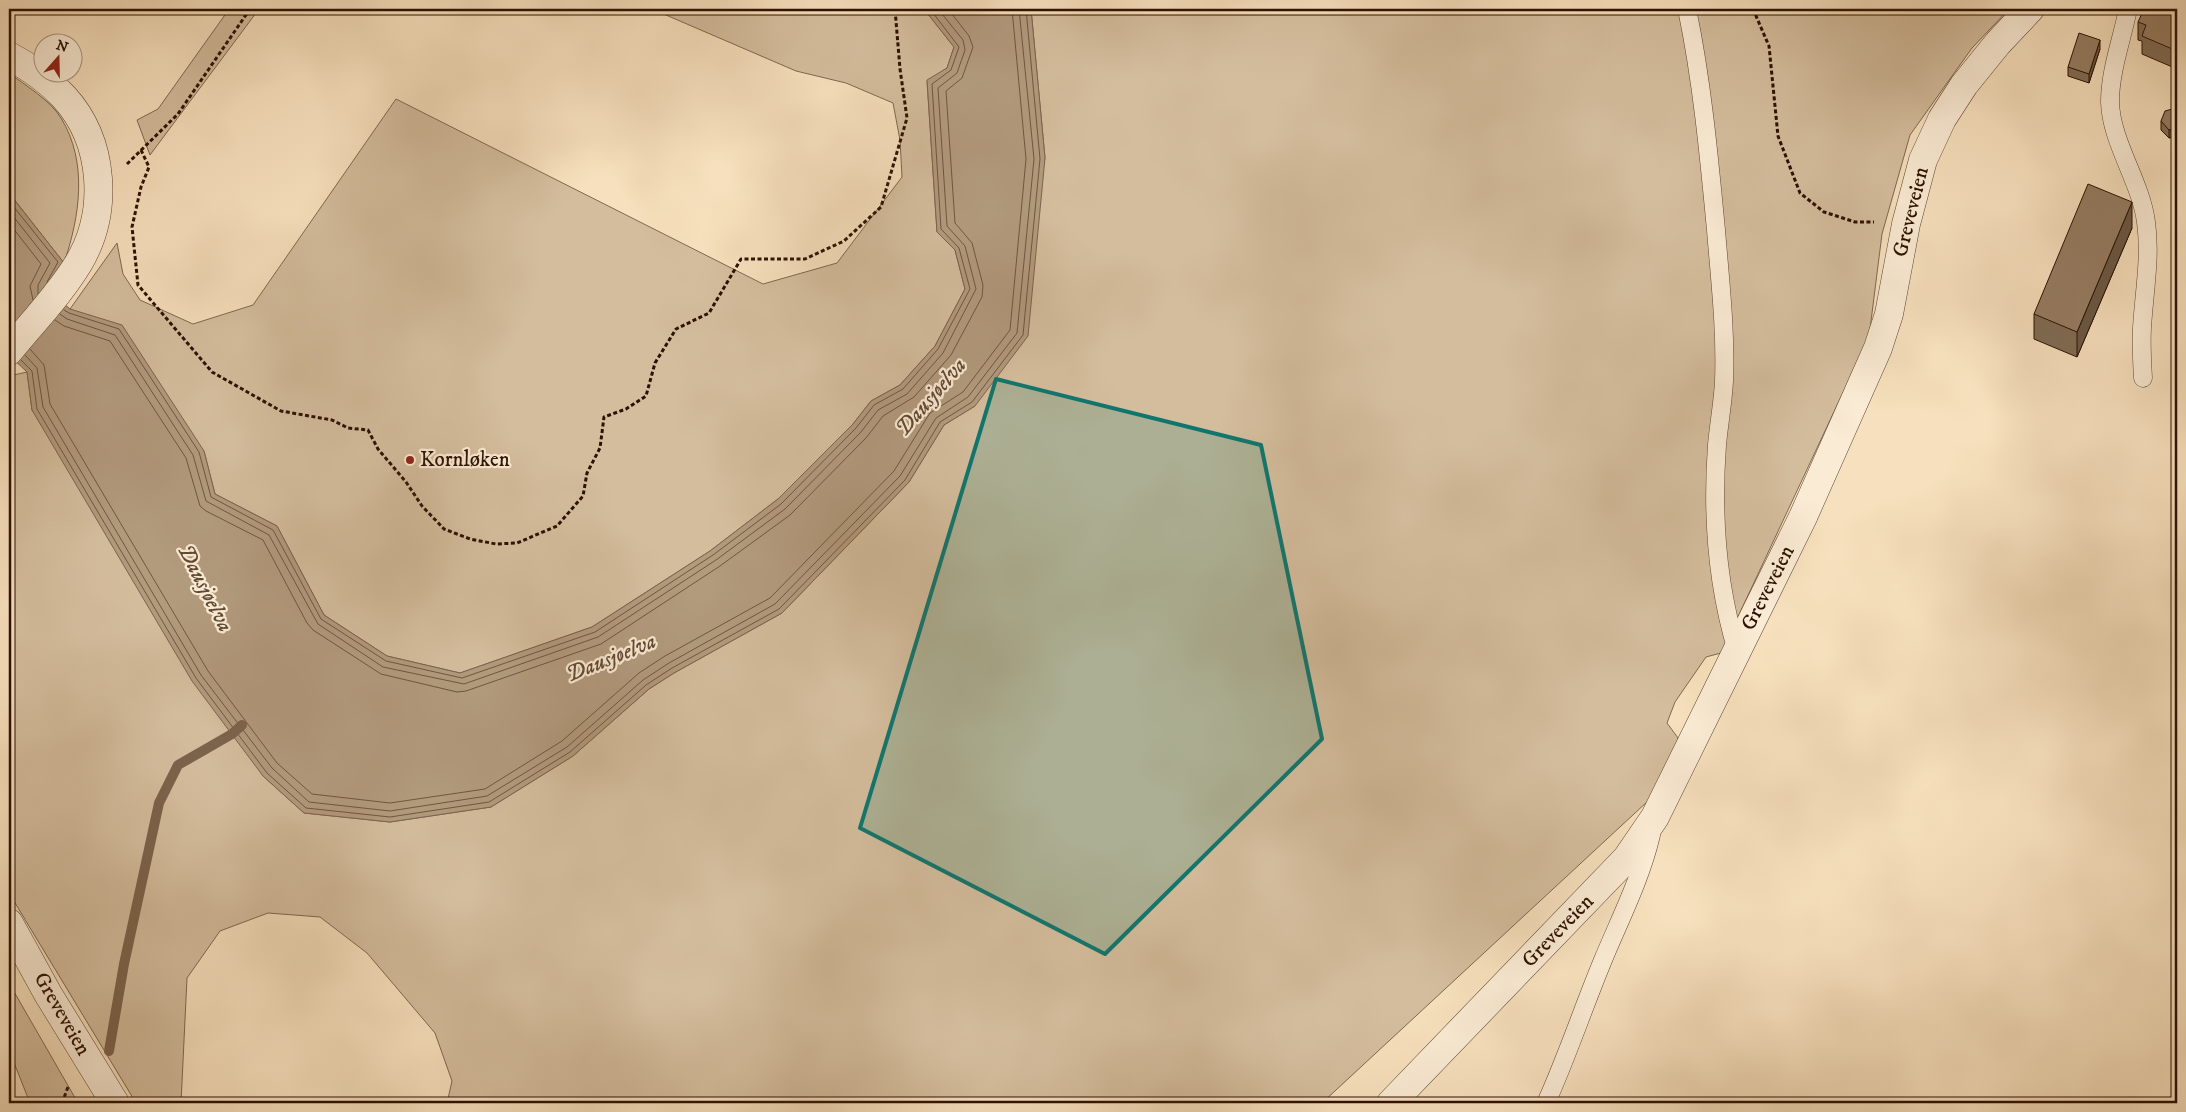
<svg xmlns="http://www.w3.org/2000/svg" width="2186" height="1112" viewBox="0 0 2186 1112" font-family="'IM FELL DW Pica',serif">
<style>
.green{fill:#d4bd9d;stroke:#806750}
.water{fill:#b29a7d;stroke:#7c634c}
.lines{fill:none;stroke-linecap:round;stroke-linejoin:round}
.shore{stroke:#6f5640;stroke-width:1}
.stream{stroke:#7c634c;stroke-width:10}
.service-casing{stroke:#5f4531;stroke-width:19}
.minor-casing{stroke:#5f4531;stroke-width:29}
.path{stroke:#2c1102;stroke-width:3;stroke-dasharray:4 2.5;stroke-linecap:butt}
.service{stroke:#faebd4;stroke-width:18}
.minor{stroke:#faebd4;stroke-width:28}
.wall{fill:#816c55;stroke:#2c1102}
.shaded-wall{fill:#695845;stroke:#2c1102}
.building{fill:#967d63;stroke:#2c1102}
.marked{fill:#0f766e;fill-opacity:0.2;stroke:#0f766e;stroke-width:4;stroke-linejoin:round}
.poi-dot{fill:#8f2418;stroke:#faebd4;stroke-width:2}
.labels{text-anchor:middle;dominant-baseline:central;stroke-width:4.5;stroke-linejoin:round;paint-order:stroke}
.street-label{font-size:21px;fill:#2c1102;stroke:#faebd4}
.poi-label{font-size:21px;fill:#2c1102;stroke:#faebd4;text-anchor:start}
.water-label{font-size:22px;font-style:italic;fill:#624833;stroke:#faebd4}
</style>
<rect width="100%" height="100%" fill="#f7e0bd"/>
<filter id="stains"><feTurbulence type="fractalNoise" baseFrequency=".004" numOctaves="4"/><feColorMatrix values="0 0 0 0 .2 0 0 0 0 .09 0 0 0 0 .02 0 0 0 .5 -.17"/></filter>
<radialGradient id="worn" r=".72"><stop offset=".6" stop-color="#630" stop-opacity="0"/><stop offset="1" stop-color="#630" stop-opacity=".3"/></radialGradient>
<path class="green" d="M227,9H259L150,155L137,120L158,109L227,12Z
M652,9H924L954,47L947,68L927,81L937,232L955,250L965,289L935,346L900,385L871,401L853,424L778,499L710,551L592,627L460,673L387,656L324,615L277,526L215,494L204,451L70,309L117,243L123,274L140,300L193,324L253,305L396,99L763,284L837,263L902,177L900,140L893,103L846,83L796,71Z
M1031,9H2009L1972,48L1910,135L1882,234L1869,337L1721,653L1706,657L1675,702L1667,723L1678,738L1675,750L1648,801L1322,1103H447L452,1081L435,1033L367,953L320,917L268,913L220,931L187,978L181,1103H136L9,893V376L27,372L32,410L263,776L304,813L390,822L491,807L573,756L649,689L674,673L782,613L909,482L944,425L975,406L1045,158Z
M9,73C25,85 51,101 61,118C88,162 80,216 64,263L9,193Z
M9,983L78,1103H30L9,1050Z"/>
<path class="water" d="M924,9H1031L1045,158L1028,336L975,406L944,425L909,482L782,613L674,673L649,689L573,756L491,807L390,822L304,813L263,776L192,681L32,410L27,372L9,355V193L64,263L48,290L70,309L122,325L204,451L215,494L277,526L324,615L387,656L460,673L592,627L710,551L778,499L853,424L871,401L900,385L935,346L965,289L955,250L937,232L927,80L947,68L954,47Z"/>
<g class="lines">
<path class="shore" d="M9,201L58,262L47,282
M9,211L50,263L38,285V294
M9,223L41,264L30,286L33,300
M64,310L69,313L119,329L199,452L211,497L273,530L321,619L386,661L462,678L595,632L713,555L781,504L856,428L874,405L903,389L938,349L970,289L959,248L941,229L932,84L951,70L959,47L930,9
M60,314L67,319L115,335L193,455L206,501L269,535L318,624L383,667L464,684L598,637L716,560L785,509L861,432L878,410L907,394L943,353L976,289L965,246L947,226L938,88L957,73L965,50L963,40L938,9
M55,320L64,326L110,341L186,458L200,506L206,511L263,540L307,623L313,630L381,674L457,692L466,691L601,644L720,566L790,515L866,438L883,416L914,397L951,355L982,297L983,285L972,243L955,223L946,91L962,78L973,47L969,36L948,9
M30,349L44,365L50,404L208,671L277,763L312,794L390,803L485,789L562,741L639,673L665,656L770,598L894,471L930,413L963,392L1010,330L1026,159L1012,9
M25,355L37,368L43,407L201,675L272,768L309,802L390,811L487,796L567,747L643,680L669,663L775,604L900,476L936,418L968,397L1017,333L1034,159L1019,9
M21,360L32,371L37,409L196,678L267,773L306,808L390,817L489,802L570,752L646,685L672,668L779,609L905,480L940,422L972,402L1023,335L1040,159L1026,9"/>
<path class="stream" d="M109,1051L124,964L159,803L178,765L232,734L242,725"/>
<g class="service-casing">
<path id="service" d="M1687,9C1702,81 1709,156 1716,230C1720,280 1726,331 1724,381C1723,402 1719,423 1717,445C1712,513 1717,585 1737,651
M2128,9C2122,39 2110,71 2110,102C2111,142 2141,182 2146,222C2151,257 2144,293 2142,328C2141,344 2142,361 2143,378
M1546,1103C1567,1057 1583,1008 1603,960C1620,919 1641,878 1651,835"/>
</g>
<g class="minor-casing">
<path id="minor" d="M9,56C28,66 49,81 64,97C105,142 109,213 78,264C59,295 32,323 9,351
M9,923L48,994L115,1103
M1391,1103L1627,858L1655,817L1803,517L1878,348L1889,314L1906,224L1923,160L1942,119L1964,85L1998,43L2030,9"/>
</g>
<path class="path" d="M1753,9L1769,46L1778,136L1800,193L1824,212L1855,222H1874
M141,150L149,167L141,187L132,227L138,285L212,372L281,411L332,420L348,428L368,430L378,449L406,482L422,506L444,529L470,539L496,544L517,543L557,526L583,496L587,473L600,448L604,417L626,409L646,396L655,363L676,329L709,313L741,259H805L844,241L881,207L907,118L900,69L895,9
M127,164L178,114L250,9
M62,1103L68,1087"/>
<use href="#service" class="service"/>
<use href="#minor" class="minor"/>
</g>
<path class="wall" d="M2177,9V69L2142,54V41L2138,40V22Z
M2100,49L2089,83L2068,76V67Z
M2177,110V136L2169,138L2161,130V121Z
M2132,228L2077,357L2034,339V314Z"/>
<path class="shaded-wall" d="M2100,40V49L2089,83V74Z
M2177,128V136L2169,138V130Z
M2132,202V228L2077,357V332Z"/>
<path class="building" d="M2144,9H2177V51L2142,36L2146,25L2138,22Z
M2079,33L2100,40L2089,74L2068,67Z
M2176,108L2177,110V128L2169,130L2161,121L2165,111Z
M2088,184L2132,202L2077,332L2034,314Z"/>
<path class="marked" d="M996,379L1261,445L1322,739L1105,954L860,828Z"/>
<circle class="poi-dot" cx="410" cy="460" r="5"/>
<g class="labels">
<g class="street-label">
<text transform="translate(1911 212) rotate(-76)">Greveveien</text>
<text transform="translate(1768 588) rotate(-63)">Greveveien</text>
<text transform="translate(1558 931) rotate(-46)">Greveveien</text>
<text transform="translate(62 1014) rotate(60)">Greveveien</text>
</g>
<g class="poi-label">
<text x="420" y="460">Kornløken</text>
</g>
<g class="water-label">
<text transform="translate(931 397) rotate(-49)">Dausjøelva</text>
<text transform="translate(205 588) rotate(63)">Dausjøelva</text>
<text transform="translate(611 658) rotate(-22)">Dausjøelva</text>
</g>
</g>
<rect width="2186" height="1112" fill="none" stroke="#f7e0bd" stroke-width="30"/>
<rect x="10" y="10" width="2166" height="1092" fill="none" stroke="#2c1102" stroke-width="2.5"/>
<rect x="15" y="15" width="2156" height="1082" fill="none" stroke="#2c1102"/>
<g transform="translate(58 58) rotate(20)"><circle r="24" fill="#faebd4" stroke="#a89480"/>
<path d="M0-4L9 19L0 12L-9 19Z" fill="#8f2418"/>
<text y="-8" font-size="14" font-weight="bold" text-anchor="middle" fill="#2c1102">N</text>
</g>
<rect width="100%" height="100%" filter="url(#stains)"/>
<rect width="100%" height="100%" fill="url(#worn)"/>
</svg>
